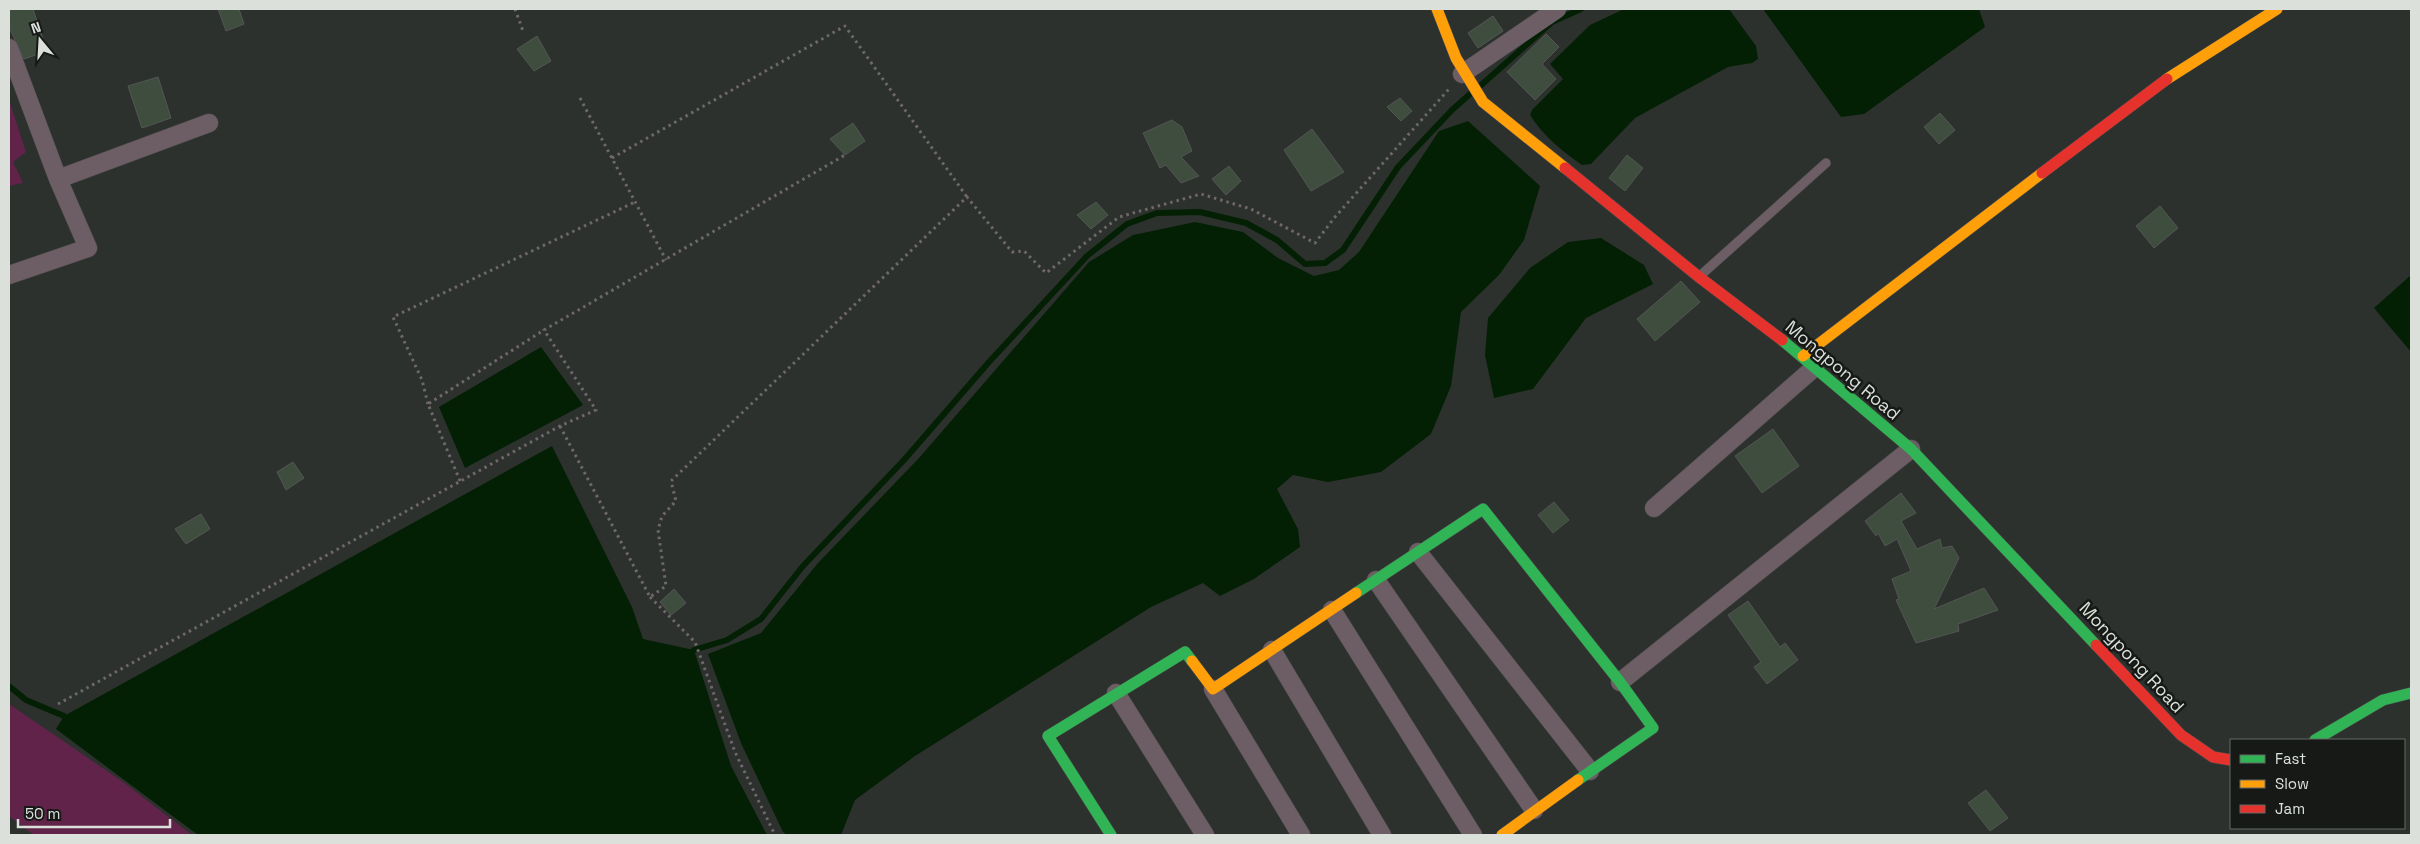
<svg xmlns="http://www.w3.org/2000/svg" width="2420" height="844" viewBox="0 0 2420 844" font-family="'Space Grotesk',sans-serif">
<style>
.green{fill:#62234a}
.water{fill:#042004}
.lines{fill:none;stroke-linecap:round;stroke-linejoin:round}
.stream{stroke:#042004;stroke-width:6}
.building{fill:#3f4d3f;stroke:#535653}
.lane-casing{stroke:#4a4c4a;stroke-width:10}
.street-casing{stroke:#4a4c4a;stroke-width:19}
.fast-casing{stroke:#4a4c4a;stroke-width:12}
.slow-casing{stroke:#4a4c4a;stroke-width:12}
.jam-casing{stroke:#4a4c4a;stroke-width:12}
.path{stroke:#6f676b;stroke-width:3;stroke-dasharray:2.5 4;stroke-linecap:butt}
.lane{stroke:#6d5e66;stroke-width:9}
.street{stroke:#6d5e66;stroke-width:18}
.fast{stroke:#30b455;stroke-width:11}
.slow{stroke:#ff9f0a;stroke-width:11}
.jam{stroke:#e5322d;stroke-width:11}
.labels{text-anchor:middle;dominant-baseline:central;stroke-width:5;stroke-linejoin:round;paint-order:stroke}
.street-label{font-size:18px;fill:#dbe0db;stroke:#161916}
</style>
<rect width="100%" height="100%" fill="#2d312d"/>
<path class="green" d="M9,100L26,152L13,162L23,183L9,186Z
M9,704L123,782L192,835H34L9,816Z"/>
<path class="water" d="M1624,9H1729L1756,46L1758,59L1752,63L1728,67L1635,118L1591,164L1582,165C1562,151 1543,136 1530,115L1532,110L1563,79L1550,64L1590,25Z
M1763,9H1979L1985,27L1864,114L1841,117Z
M1468,121L1540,186L1524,240L1499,275L1461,312L1451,386L1431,434L1381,472L1328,482L1293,475L1277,489L1298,529L1300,547L1254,579L1220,596L1203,583L1151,607L915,756L855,800L841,835H787L783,832L741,743L708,654L761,633L818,563L919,458L1089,262L1133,235L1195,222L1243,232L1278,258L1314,276L1339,270L1359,252L1439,131Z
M1601,238L1644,265L1653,284L1586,318L1533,389L1494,398L1485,355L1488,318L1530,268L1568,242Z
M2411,275V352L2374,308Z
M541,347L583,405L465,468L439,407Z
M552,446L632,607L643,639L694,650L731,766L767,835H198L56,729L64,716Z"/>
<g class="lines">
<path class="stream" d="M1479,87L1552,22L1581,9
M694,650L727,640L761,619L803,566L904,460L989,362L1087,256L1127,224L1157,213L1200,212L1246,223L1277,240L1305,264L1325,263L1343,250L1398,167L1452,110L1471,93
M9,686L26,700L64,716"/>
</g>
<path class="building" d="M9,9H33L47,51L24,59L9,27Z
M218,9H239L244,24L226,31Z
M1493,16L1503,31L1478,48L1468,33Z
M1546,34L1559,47L1542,64L1556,79L1535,100L1507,72Z
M537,36L551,61L534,71L517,49Z
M158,77L171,118L142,128L128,86Z
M1400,98L1412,111L1401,121L1387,107Z
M1940,113L1955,130L1939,144L1924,127Z
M1172,120L1182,127L1192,151L1181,157L1199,176L1181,183L1166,165L1160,168L1143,133Z
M853,123L865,141L845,155L830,139Z
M1312,129L1344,172L1311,191L1284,150Z
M1627,155L1643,168L1625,191L1609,178Z
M1229,166L1241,181L1226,195L1212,179Z
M1096,202L1108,215L1091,229L1077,215Z
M2160,206L2178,228L2154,248L2136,226Z
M1681,281L1700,302L1655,341L1637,319Z
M1773,429L1799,466L1762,493L1735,456Z
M293,462L304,478L286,490L277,472Z
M1901,493L1916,513L1901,521L1917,549L1940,539L1942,548L1952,546L1959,558L1934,609L1984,588L1998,610L1958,624L1959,631L1916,643L1896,600L1899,599L1892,579L1911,571L1897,539L1885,546L1878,533L1876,536L1865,521Z
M1554,502L1569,520L1553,533L1538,515Z
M201,514L210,529L186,544L175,529Z
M674,589L686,603L671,615L660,602Z
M1748,601L1780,647L1785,643L1798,660L1767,684L1754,667L1761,662L1728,615Z
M1986,790L2008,818L1990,831L1968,803Z"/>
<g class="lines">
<g class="lane-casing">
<path id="lane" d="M1701,275L1826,163"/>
</g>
<g class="street-casing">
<path id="street" d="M9,48L58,179L88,248L9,275
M1462,74L1557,9
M58,179L209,123
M1654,508L1815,367
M1418,552L1590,771
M1376,580L1534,810
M1332,610L1473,835
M1272,650L1382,835
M1620,682L1911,449
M1213,689L1301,835
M1116,693L1205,835"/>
</g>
<g class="fast-casing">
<path id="fast" d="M1782,340L1911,449L2096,645
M1356,593L1483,509L1620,682L1653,728L1578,780
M2315,740L2383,700L2411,693
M1111,835L1048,736L1185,652L1192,661"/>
</g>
<g class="slow-casing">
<path id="slow" d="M1437,9L1456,58L1483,102L1565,168
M2167,79L2277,9
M1803,356L2042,173
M1192,661L1213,689L1356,593
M1502,835L1578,780"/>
</g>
<g class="jam-casing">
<path id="jam" d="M1565,168L1699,277L1782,340
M2042,173L2167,79
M2096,645L2181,735L2213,757L2231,760"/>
</g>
<path class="path" d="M515,9L523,31
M580,98L666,260
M612,158L845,26L967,197
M428,404L422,380L393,317L635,202
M560,426L650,597L666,586L658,530L662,516L676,501L671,481L967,197L1012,252L1024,251L1046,273L1119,217L1201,194L1251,209L1315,243L1335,217L1449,89
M460,481L428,404L544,330
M650,597L695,642L735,752L775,835
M58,704L560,426L596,410L544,330L845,155"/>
<use href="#lane" class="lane"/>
<use href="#street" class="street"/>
<use href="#fast" class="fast"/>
<use href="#slow" class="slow"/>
<use href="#jam" class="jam"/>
</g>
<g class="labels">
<g class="street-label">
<text transform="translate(1843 370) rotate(40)">Mongpong Road</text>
<text transform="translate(2132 657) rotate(47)">Mongpong Road</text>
</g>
</g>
<rect width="2420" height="844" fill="none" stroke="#dbe0db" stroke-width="20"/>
<rect x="2230" y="739" width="175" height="90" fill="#161916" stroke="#656965"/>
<rect x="2240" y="755" width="25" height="8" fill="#30b455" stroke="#656965"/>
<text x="2275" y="764" font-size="15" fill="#dbe0db">Fast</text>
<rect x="2240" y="780" width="25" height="8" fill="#ff9f0a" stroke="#656965"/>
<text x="2275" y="789" font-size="15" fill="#dbe0db">Slow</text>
<rect x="2240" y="805" width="25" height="8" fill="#e5322d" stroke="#656965"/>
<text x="2275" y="814" font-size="15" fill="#dbe0db">Jam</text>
<g transform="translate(40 40) rotate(342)" stroke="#161916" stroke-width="4" paint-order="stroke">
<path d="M0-4L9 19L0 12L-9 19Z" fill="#dbe0db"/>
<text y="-8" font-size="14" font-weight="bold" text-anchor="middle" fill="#dbe0db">N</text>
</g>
<path d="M18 819v8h152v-8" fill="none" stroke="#dbe0db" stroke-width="2.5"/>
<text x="25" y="819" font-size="15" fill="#dbe0db" stroke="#161916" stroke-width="4" paint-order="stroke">50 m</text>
</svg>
